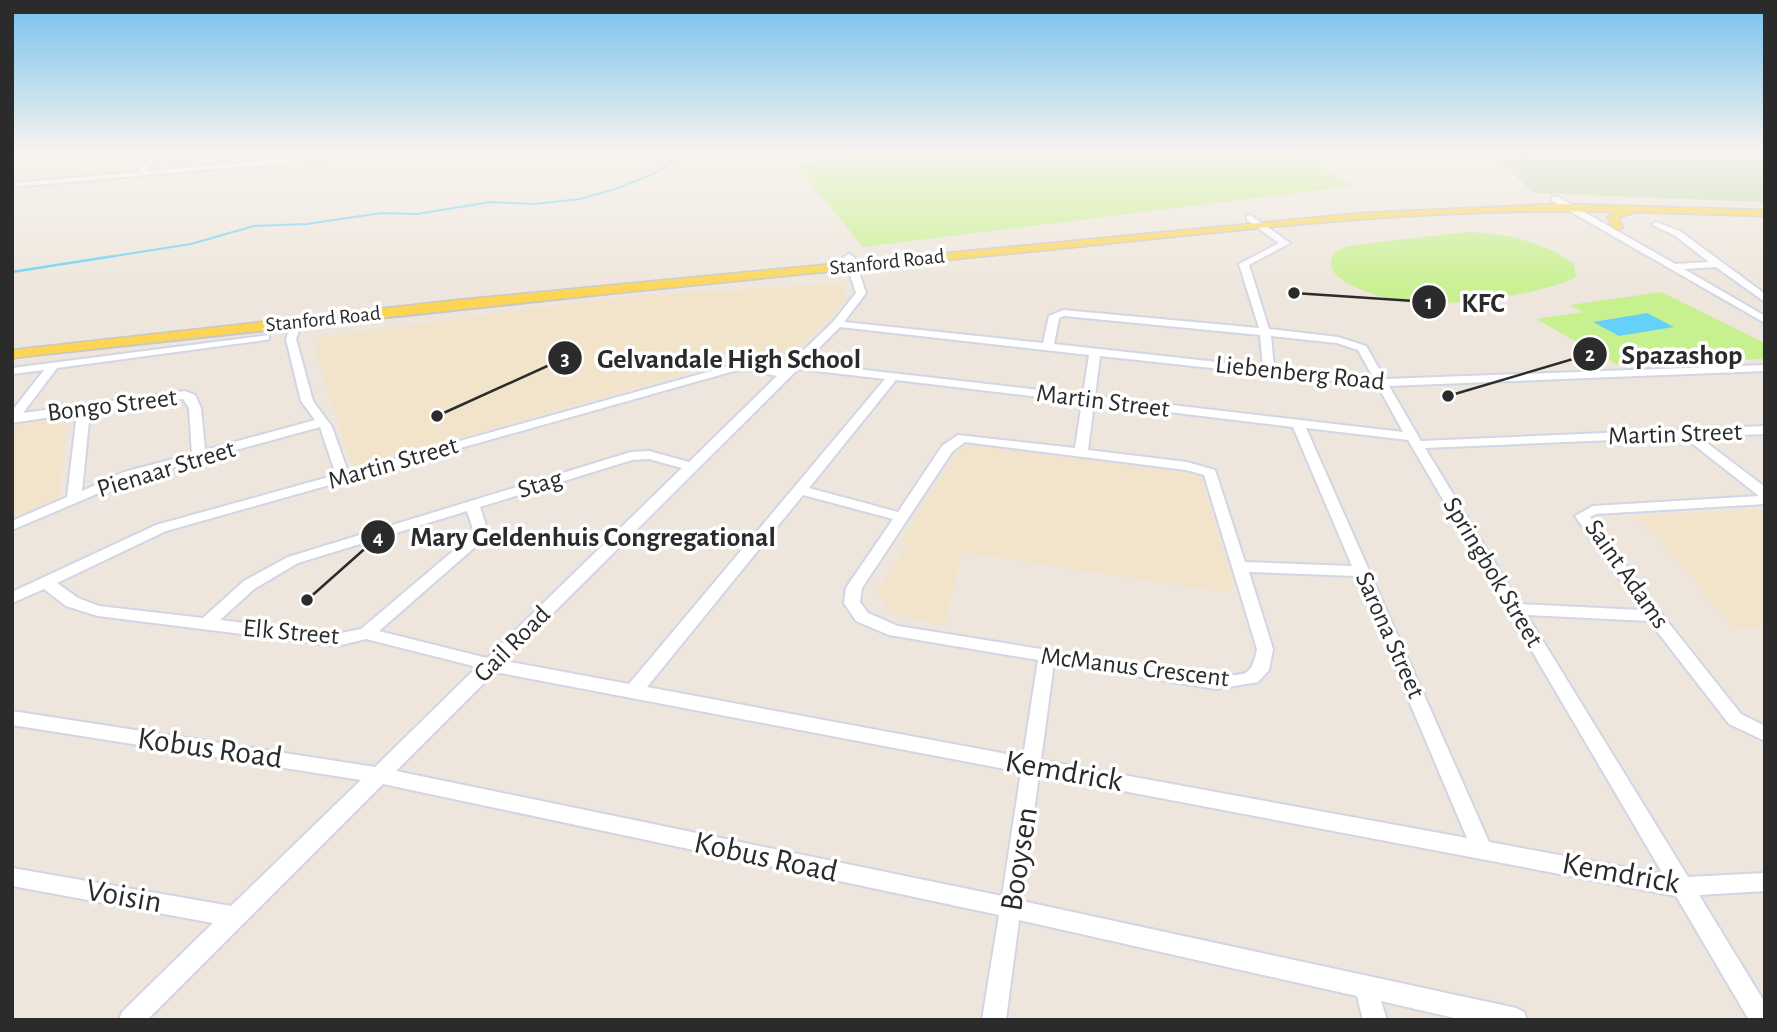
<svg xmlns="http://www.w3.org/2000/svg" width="1777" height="1032" viewBox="0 0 1777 1032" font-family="'Alegreya Sans',sans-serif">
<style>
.education{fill:#f1e4ca}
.cemetery{fill:#c5d9b1}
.pitch{fill:#c7f18f}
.water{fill:#66d1f8}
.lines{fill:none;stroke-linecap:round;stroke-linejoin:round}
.stream-far1{stroke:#66d1f8;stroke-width:2}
.stream{stroke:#66d1f8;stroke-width:2.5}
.minor-casing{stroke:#d1d5e5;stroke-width:4}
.major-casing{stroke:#c8c8c8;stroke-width:3}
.minor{fill:#fff;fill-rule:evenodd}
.major{fill:#fcd553;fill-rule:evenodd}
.labels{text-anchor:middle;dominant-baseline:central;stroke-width:7;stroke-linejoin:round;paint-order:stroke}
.far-street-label{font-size:21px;fill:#2b2b2b;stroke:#fff}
.street-label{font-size:26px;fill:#2b2b2b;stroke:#fff}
.near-street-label{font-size:32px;fill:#2b2b2b;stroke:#fff}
.leader{fill:none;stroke:#2b2b2b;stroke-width:2.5}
.callout-dot{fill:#2b2b2b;stroke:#fff;stroke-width:2.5}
.mark-label{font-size:21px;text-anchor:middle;font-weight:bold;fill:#fff}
.callout-label{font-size:28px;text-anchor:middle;font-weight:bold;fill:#2b2b2b;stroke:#fff;stroke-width:7;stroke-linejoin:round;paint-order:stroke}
</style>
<rect width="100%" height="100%" fill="#eee6dc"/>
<path class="education" d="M841,283L846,300L779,367L730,361L357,467L351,464L315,349L318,339L322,337L608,299Z
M59,417L67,419L60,493L48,505L12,521V426Z
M971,445L1195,474L1202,479L1234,584L1225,592L962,552L944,624L892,615L877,593L907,544L901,539L961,447Z
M1765,509V626L1734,629L1658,538L1634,516Z"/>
<path class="cemetery" d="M1496,152H1765V202L1534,193L1500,162Z"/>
<path class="pitch" d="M859,152H1293L1353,186L863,247L797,166Z
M1468,232C1506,234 1543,241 1574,264L1576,277C1545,294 1449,307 1413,303C1394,301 1330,287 1331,263C1331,250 1345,247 1354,245Z
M1661,292L1765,343V359L1618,365L1536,319L1583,312L1570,305Z"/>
<path class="water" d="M1647,313L1674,327L1619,336L1593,322Z"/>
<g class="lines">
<path class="stream-far1" d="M102,258L191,244L254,226L307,224L382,213L417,214L491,202L534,204L580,199L618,188L653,174L676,159L699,152"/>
<path class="stream" d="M12,272L114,256"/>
<g class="minor-casing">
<path id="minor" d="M142,152H150L157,157L146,171L364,152H390L386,154L12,187V183L137,172L149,157Z
M1552,197H1558L1675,264L1709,262L1674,235L1652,225L1656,222L1680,231L1765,294V302L1716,267L1684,269L1765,316V323L1552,201Z
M1250,215L1290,243L1249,265L1269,329L1338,337L1366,346L1385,379L1765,365V371L1389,386L1421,441L1765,426V434L1699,437L1765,487V504L1596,514L1590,517L1660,612L1741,714L1765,726V741L1729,724L1649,621L1527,615L1688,877L1765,873V891L1699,895L1765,1003V1020H1749L1676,896L1039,775L1022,901L1516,1008L1524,1012L1527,1020H1463L1381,1001L1387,1020H1363L1357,996L1019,920L1006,1020H982L999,915L383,784L147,1020H119L122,1012L213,923L12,886V868L231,906L361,780L12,725V711L375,767L477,667L366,639L337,646L98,616L66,606L44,589L12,603V592L156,525L336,475L320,427L134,478L12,530V521L67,497L77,413L12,423V411L44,370L12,374V368L269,335V339L265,340L57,368L23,413L185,391L195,395L201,408L205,450L315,420L301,401L286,339L293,320H301L302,322L296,339L313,401L332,427L348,472L733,365L746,364L783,370L833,322L856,293L844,257L849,254L854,257L866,293L844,322L1043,343L1049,316L1063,310L1259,328L1239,264L1279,243L1247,220V216ZM1064,316L1260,335L1263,367L1054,344L1059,318ZM840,327L1089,355L1083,395L804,363ZM1271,336L1337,343L1358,350L1374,379L1274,368ZM1100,356L1378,386L1403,432L1095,396ZM798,369L885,379L629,684L505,661ZM746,370L777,376L689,462L649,451L631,452L288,557L244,581L203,618L99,606L78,598L57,583L166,531L734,371ZM896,380L1082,402L1075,448L958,435L942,446L898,512L809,488ZM183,399L189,408L192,454L124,472L82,491L90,411ZM1094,403L1293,427L1352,566L1245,562L1215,470L1187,462L1088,450ZM1306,428L1408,440L1663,874L1489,842ZM1684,437L1759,496L1593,506L1575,516L1641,610L1520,604L1425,448ZM965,442L1186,470L1204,475L1257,649C1251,680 1244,673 1216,677L898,626L868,613L860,602L862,588L952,452ZM649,459L682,468L487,658L379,631L475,547L487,529L480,507L632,460ZM803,495L893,519L846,588L844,603L856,621L889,635L1038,660L1023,757L647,687ZM467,511L473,529L465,541L361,629L337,634L220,620L254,589L298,563ZM1249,572L1356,576L1467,838L1041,760L1054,663L1216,689L1258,682L1269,670L1273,649ZM495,672L1021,772L1002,896L396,771Z"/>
</g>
<g class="major-casing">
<path id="major" d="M1558,204L1765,210V216L1634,212L1618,218L1623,227L1618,230L1614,229L1607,217L1616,212C1409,206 1201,235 995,255C667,287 340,321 12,358V350L458,300L1364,213Z"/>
</g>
<use href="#minor" class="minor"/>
<use href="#major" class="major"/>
</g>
<linearGradient id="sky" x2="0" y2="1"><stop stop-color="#74c0ee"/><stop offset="0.51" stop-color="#f7f4ef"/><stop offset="1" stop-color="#f7f4ef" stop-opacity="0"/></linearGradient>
<rect width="1777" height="296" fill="url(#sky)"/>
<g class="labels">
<g class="far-street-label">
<text transform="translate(887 262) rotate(-6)">Stanford Road</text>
<text transform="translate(323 319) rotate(-6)">Stanford Road</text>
</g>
<g class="street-label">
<text transform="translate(1300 373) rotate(6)">Liebenberg Road</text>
<text transform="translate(1103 401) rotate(7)">Martin Street</text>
<text transform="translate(112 405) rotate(-7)">Bongo Street</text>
<text transform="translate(1675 434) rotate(-2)">Martin Street</text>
<text transform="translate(393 463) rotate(-16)">Martin Street</text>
<text transform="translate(166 469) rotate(-17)">Pienaar Street</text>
<text transform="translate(540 484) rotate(-17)">Stag</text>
<text transform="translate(1493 572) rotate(59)">Springbok Street</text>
<text transform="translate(1627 574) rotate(55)">Saint Adams</text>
<text transform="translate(291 632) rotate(5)">Elk Street</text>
<text transform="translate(1390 635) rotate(66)">Sarona Street</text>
<text transform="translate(512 644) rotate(-45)">Gail Road</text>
<text transform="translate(1135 667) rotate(7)">McManus Crescent</text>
</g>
<g class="near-street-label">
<text transform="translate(210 748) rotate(8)">Kobus Road</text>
<text transform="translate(1064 771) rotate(10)">Kemdrick</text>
<text transform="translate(766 857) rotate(12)">Kobus Road</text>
<text transform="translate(1019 859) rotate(-81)">Booysen</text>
<text transform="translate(1621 873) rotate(10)">Kemdrick</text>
<text transform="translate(124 896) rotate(10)">Voisin</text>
</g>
</g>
<path class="leader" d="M1294 293L1429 302M1448 396L1590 354M437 416L565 358M307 600L378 537"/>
<g class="callout-dot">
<circle cx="1294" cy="293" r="7"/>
<circle cx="1448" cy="396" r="7"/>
<circle cx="437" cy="416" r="7"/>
<circle cx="307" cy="600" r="7"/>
<circle cx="1429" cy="302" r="18"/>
<circle cx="1590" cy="354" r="18"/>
<circle cx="565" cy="358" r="18"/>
<circle cx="378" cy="537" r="18"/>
</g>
<g class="mark-label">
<text x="1429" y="309">1</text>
<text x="1590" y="361">2</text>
<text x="565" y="365">3</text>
<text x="378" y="544">4</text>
</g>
<g class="callout-label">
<text x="1483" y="312">KFC</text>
<text x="1682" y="364">Spazashop</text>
<text x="729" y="368">Gelvandale High School</text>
<text x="593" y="546">Mary Geldenhuis Congregational</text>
</g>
<rect width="1777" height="1032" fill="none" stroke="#2b2b2b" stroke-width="28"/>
</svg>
